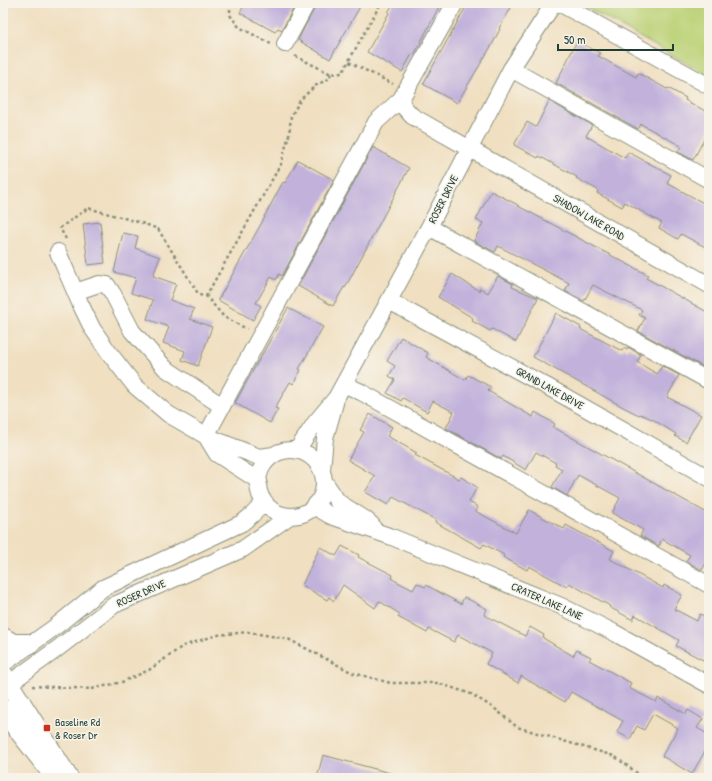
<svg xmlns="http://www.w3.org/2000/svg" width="712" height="781" viewBox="0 0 712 781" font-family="'Patrick Hand',sans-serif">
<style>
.green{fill:#bbd276;stroke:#6d8855}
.building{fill:#c1b1db}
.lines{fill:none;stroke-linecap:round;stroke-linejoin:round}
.minor-casing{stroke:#888e7a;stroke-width:18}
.major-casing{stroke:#888e7a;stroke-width:22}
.path{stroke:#888e7a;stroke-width:2.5;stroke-dasharray:3 3;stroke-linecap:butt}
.minor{stroke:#fff;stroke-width:16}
.major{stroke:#fff;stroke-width:20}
.poi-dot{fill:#c8321e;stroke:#f7f3e8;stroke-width:1.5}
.labels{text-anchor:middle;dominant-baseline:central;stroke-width:3;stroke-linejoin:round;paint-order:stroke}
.street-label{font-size:11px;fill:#1f3d34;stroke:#f7f3e8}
.poi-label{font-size:11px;fill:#1f3d34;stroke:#f7f3e8;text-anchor:start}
</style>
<rect width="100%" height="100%" fill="#f7f3e8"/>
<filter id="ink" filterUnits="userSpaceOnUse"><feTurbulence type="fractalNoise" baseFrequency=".025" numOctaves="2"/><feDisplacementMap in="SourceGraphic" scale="8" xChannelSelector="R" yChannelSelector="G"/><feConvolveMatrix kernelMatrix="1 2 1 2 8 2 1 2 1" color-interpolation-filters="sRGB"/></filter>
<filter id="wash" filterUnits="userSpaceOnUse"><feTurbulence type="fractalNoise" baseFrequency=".012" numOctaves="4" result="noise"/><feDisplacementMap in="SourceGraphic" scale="16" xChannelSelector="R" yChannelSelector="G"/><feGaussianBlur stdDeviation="0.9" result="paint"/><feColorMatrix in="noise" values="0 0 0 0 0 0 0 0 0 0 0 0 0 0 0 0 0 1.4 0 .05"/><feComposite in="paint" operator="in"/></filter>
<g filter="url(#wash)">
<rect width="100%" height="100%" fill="#f0dfc0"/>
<path class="green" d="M579,3H709V76Z"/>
<g id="blocks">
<path class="building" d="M245,3H296L282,30L278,28L275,32L240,13Z
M316,3H362L330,59L298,40L315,7Z
M394,3H441L414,55L412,54L402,72L367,52L389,13L388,12Z
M468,3H502L511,8L499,28L500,29L493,43L457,103L423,84Z
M577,41L600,53L598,56L636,77L638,73L667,89L668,88L686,98L685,100L709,113V130L693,160L678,152L681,146L641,124L638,129L556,83Z
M549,101L592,125L586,136L625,158L628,152L671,175L667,183L709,206V249L681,234L678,239L659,228L662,223L625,202L622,207L597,193L598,190L576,178L577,177L539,156L538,158L514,145L527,122L536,127Z
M373,147L409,168L345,288L344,287L333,306L298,286Z
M298,160L334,180L282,276L279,274L276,280L271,277L256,303L261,306L253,320L218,300L265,217H264L283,182L285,183Z
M491,191L518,205V206L648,275L646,278L709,313V370L638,331L645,318L639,315L642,310L593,285L584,301L565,291L569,283L498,246L495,252L474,241L483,223L476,220Z
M100,222L105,263L88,265L83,224Z
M123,233L138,236L135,248L160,257L153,276L176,284L170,300L194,309L190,319L212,327L198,366L182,360L185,351L163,343L169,327L147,319L153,300L131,293L136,278L114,272Z
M452,274L479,291L480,288L488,293L498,276L513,284L512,287L538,298L516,342L492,329L490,331L472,321L473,318L438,297Z
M288,308L323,327L299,369L301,370L293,384L290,382L275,408L278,409L270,423L235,403Z
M556,313L581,327L580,329L622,351L624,348L627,350L628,347L641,355L637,362L657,374L662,366L679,375L667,397L701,415L686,442L675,436L676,434L654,420L640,414L639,415L625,408L533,357Z
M401,337L428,353L426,357L465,380L468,375L491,387L488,391L533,417L535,412L555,424L553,427L709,514V558L702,570L686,561L690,555L662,539L659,546L640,536L643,530L612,513L620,498L578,475L567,496L552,487L562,469L555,465L556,463L536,452L526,470L503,456L501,459L446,428L454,412L433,401L427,412L403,398L401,401L387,393L395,380L389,376L395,366L387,361Z
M370,414L392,427L387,436L417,453L415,455L459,479L461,477L477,487L469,502L478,507L475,511L516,533L529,510L564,529L566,525L614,551L610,559L663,588L664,585L682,595L674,609L697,621L700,614L709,618V650L703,660L676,646L679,640L635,615L633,620L609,607L610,606L569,583L567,587L529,566L527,570L503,557L504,555L484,544L481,548L435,522L436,520L393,497L388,505L365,492L375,476L348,460L364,432L360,430Z
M342,546L359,555L358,557L393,575L392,579L413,590L417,583L425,587L426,585L461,604L464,597L487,609L484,615L525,636L530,627L544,635L543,638L573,656L577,650L591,657L589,660L631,683L629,688L656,702L658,698L686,714L688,710L703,719L697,728L709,735V744L692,774L662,756L678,728L653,714L644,730L637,726L630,739L617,732L623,721L571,692L565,702L521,676L518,683L486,664L492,653L458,635L454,642L429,629L427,633L398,617L400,614L379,601L375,608L343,585L334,601L329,597L327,600L302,585L320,547L336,556Z
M323,755L394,774L393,778H317Z"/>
</g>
</g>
<g filter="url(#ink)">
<use href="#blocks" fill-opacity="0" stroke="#888e7a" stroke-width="1"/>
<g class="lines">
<g class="minor-casing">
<path id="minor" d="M455,3L401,99L403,106L412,116L709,285
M559,3L709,86
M285,44L307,3
M511,69L709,180
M429,227L709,381
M58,252L80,303L92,328L110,354L135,386L168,414L206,436L259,457L274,455
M75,292L99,284L107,285L113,294L132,331L165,368L222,406
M389,301L548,387L709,478
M344,384L361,392L709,585
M206,436L376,122L401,99
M206,436L217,454L259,481
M297,450L315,423L336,398L429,227L511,69L554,3
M258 483a33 33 0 1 1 66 0a33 33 0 1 1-66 0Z
M322,470L325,438L335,403
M324,481L338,502L365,519L372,525
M314,506L331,516L392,537L561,606L613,632L709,685
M3,664L55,627L103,588L242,523L252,515L265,502
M3,688L57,649L114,605L243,549L290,516"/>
</g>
<g class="major-casing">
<path id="major" d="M3,638L13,644H29
M3,675L68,778
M3,710L50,770"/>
</g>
<path class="path" d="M230,3V15L239,27L271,44
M295,56L331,74L342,73L381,3
M349,62L393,84
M66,239L60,228L88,208L145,224L158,229L199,295L206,296L224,317L247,329
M206,296L281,164L289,135L291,116L301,99L315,86L328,79L331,74
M32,686L92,689L122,682L149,670L183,646L217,635L248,632L288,639L353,673L391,683H438L471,694L494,708L517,727L614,756L644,778"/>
<use href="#minor" class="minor"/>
<use href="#major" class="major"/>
</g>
</g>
<rect class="poi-dot" x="43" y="724" width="8" height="8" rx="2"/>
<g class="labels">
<g class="street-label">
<text transform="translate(443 199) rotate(-63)">ROSER DRIVE</text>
<text transform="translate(589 217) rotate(30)">SHADOW LAKE ROAD</text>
<text transform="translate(550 388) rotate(29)">GRAND LAKE DRIVE</text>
<text transform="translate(141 593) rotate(-24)">ROSER DRIVE</text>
<text transform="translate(547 601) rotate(24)">CRATER LAKE LANE</text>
</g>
<g class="poi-label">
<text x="55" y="722">Baseline Rd<tspan x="55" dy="13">&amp; Roser Dr</tspan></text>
</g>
</g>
<rect width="712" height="781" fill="none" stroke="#f7f3e8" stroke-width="16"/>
<path d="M558 44v6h115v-6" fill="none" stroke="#1f3d34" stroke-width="2"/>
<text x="564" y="44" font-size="12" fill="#1f3d34" stroke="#f7f3e8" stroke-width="3" paint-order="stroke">50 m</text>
</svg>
